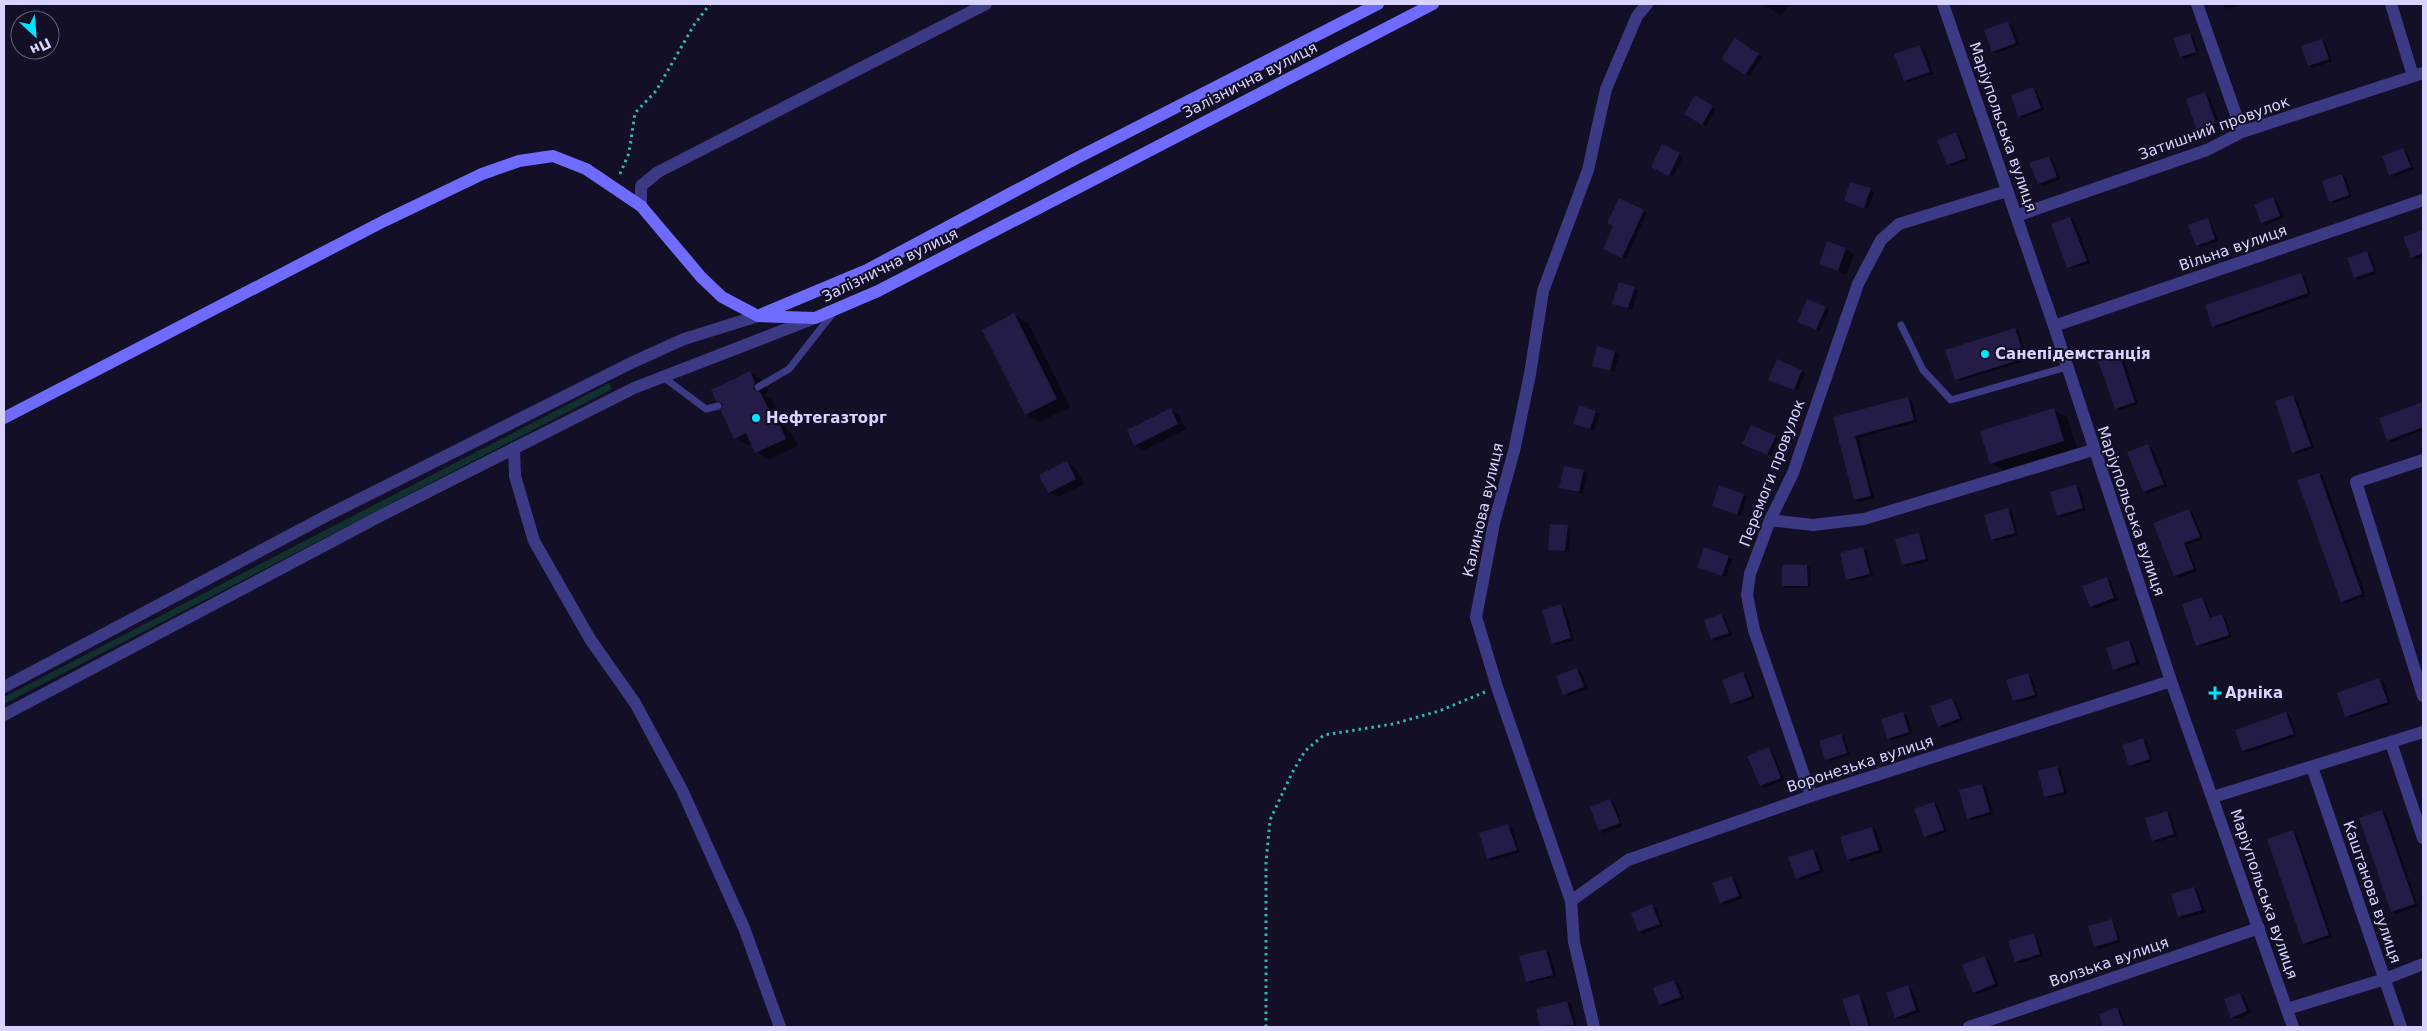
<svg xmlns="http://www.w3.org/2000/svg" width="2427" height="1031" viewBox="0 0 2427 1031" font-family="'DejaVu Sans',sans-serif">
<style>
.green{fill:#12302f}
.shadow{fill:#0007}
.building{fill:#241b47}
.lines{fill:none;stroke-linecap:round;stroke-linejoin:round}
.path{stroke:#2fb8b0;stroke-width:3;stroke-dasharray:2.5 4;stroke-linecap:butt}
.service{stroke:#3d3a85;stroke-width:7}
.minor{stroke:#3d3a85;stroke-width:12}
.tertiary{stroke:#3d3a85;stroke-width:12}
.secondary{stroke:#6f6bff;stroke-width:12}
.poi-dot{fill:#00e5ff;stroke:#130f26;stroke-width:2}
.labels{text-anchor:middle;dominant-baseline:central;stroke-width:4;stroke-linejoin:round;paint-order:stroke}
.street-label{font-size:15px;fill:#d9d4ff;stroke:#130f26}
.poi-label{font-size:15px;font-weight:bold;fill:#d9d4ff;stroke:#130f26;text-anchor:start}
</style>
<rect width="100%" height="100%" fill="#130f26"/>
<path class="green" d="M609,383L612,389L4,704V697Z"/>
<path class="shadow" d="M1763,4H1789L1781,15Z
M2222,4H2244L2226,9Z
M2008,23L2012,25L2019,45L1997,53L1993,51Z
M2189,34L2193,36L2199,54L2185,59L2181,56Z
M2322,40L2326,43L2332,61L2313,68L2309,66Z
M1739,42L1762,57L1749,76L1745,74Z
M1920,46L1924,49L1933,74L1909,82L1905,80Z
M2033,89L2037,91L2044,110L2023,118L2019,116Z
M2205,93L2209,96L2220,125L2202,132L2198,130Z
M1696,97L1716,109L1706,126L1685,114Z
M1956,134L1960,136L1969,160L1952,166L1948,164Z
M1662,146L1683,157L1673,177L1656,169Z
M2403,149L2407,152L2414,170L2394,177L2390,175Z
M2049,157L2053,159L2060,179L2043,186L2039,184Z
M2342,175L2346,177L2352,197L2334,203L2330,201Z
M1870,189L1874,192L1868,209L1846,201Z
M2273,199L2277,201L2284,218L2266,225L2262,222Z
M1619,200L1647,213L1626,259L1608,251Z
M2070,218L2074,220L2090,263L2072,269L2068,267Z
M2207,219L2211,222L2218,241L2201,247L2197,245Z
M2423,231V257L2416,259L2412,257L2405,238Z
M1845,249L1854,254L1846,275L1820,263Z
M2367,252L2371,254L2377,273L2359,280L2355,278Z
M2301,274L2305,277L2311,295L2217,328L2213,326Z
M1634,288L1638,291L1632,310L1614,303Z
M1825,308L1829,310L1820,331L1803,324Z
M1014,315L1028,323L1070,407L1039,422L1026,414Z
M2015,329L2019,331L2028,360L1960,381L1956,379Z
M1598,348L1619,354L1614,372L1593,366Z
M2119,355L2123,357L2138,404L2120,410L2116,408Z
M1802,371L1805,373L1798,391L1774,381Z
M750,373L763,380L768,390L765,396L772,400L787,431L792,434L798,446L769,459L756,452L752,443L748,445L735,438Z
M2293,397L2297,399L2314,448L2297,454L2293,452Z
M1908,398L1912,401L1917,422L1859,438L1874,498L1859,502L1855,500L1834,418Z
M2421,404L2423,406V430L2392,442L2388,440Z
M1580,406L1600,414L1594,431L1578,425Z
M1171,410L1179,415L1186,429L1144,450L1135,445Z
M2054,410L2067,417L2077,448L2004,470L1991,463Z
M1775,437L1779,439L1771,456L1748,445Z
M2148,446L2152,448L2167,486L2148,494L2144,492Z
M1067,463L1075,468L1084,484L1058,497L1049,492Z
M1583,471L1587,474L1583,494L1560,487Z
M2319,474L2323,476L2366,596L2346,603L2342,601Z
M2076,485L2080,488L2086,510L2062,517L2058,515Z
M1743,495L1747,497L1741,516L1717,508Z
M2008,509L2012,512L2018,535L1996,541L1992,539Z
M2189,511L2193,513L2203,539L2187,545L2197,571L2179,578L2175,576Z
M1567,527L1571,529L1569,553L1549,549Z
M1919,534L1922,536L1929,561L1907,567L1903,564Z
M1863,549L1867,551L1873,576L1851,581L1847,579Z
M1728,557L1732,559L1726,577L1702,569Z
M1807,566L1811,568V587L1787,588L1783,586V567Z
M2106,578L2110,580L2118,600L2095,609L2091,606Z
M2202,598L2206,601L2212,618L2221,615L2225,617L2232,637L2201,647L2198,645Z
M1561,606L1565,608L1574,640L1557,645L1553,643Z
M1721,615L1725,617L1732,635L1716,641L1712,638Z
M2129,641L2132,644L2140,664L2118,671L2114,669Z
M1577,669L1581,671L1588,689L1568,696L1564,694Z
M1743,674L1747,676L1755,698L1736,705L1732,703Z
M2028,675L2032,677L2038,697L2018,703L2014,701Z
M2379,679L2383,681L2391,704L2350,718L2346,716Z
M1952,699L1956,701L1963,720L1943,728L1939,726Z
M2286,713L2290,716L2297,736L2247,753L2243,750Z
M1903,714L1907,716L1913,734L1892,740L1888,738Z
M1840,735L1844,737L1850,755L1830,761L1826,759Z
M2143,740L2147,742L2153,761L2134,767L2130,765Z
M1769,749L1773,751L1784,780L1764,788L1761,786Z
M2057,767L2061,770L2067,794L2049,798L2045,796Z
M1982,785L1986,787L1993,814L1972,820L1968,818Z
M1610,800L1614,802L1623,826L1604,833L1600,831L1591,807Z
M1934,803L1938,806L1947,832L1929,838L1925,836Z
M2382,811L2386,813L2418,906L2396,914L2392,911L2360,818Z
M2167,812L2171,814L2177,836L2157,842L2153,840Z
M1508,825L1512,828L1520,852L1492,861L1488,859Z
M1872,828L1876,830L1883,852L1852,862L1848,859Z
M2293,832L2297,834L2332,937L2308,945L2304,943Z
M1813,850L1817,852L1824,872L1801,880L1797,878Z
M1732,877L1736,879L1743,898L1725,905L1721,902Z
M2194,888L2198,890L2205,912L2183,919L2179,916Z
M1652,906L1656,908L1663,926L1643,934L1639,932Z
M2111,921L2115,923L2121,942L2099,949L2095,946Z
M2033,934L2037,937L2043,956L2020,963L2016,961Z
M1546,951L1550,953L1556,976L1531,983L1527,981Z
M1985,958L1989,960L1999,986L1978,994L1974,992Z
M1674,981L1678,983L1684,999L1664,1007L1660,1005L1654,988Z
M1908,987L1912,989L1920,1012L1900,1019L1896,1017Z
M2240,994L2244,996L2251,1013L2236,1019L2232,1017Z
M1859,997L1863,999L1872,1027H1852L1844,1000Z
M1567,1002L1571,1004L1577,1027H1542L1537,1010Z
M2117,1009L2121,1011L2126,1027H2104L2100,1015Z"/>
<path class="building" d="M2008,21L2016,43L1992,52L1984,30Z
M2190,33L2196,52L2180,57L2173,38Z
M1735,38L1759,54L1745,75L1721,59Z
M2322,39L2329,59L2308,66L2301,46Z
M1920,45L1930,72L1904,81L1894,54Z
M2033,87L2041,108L2018,117L2011,95Z
M2205,92L2216,123L2197,131L2186,99Z
M1695,95L1713,106L1702,125L1684,114Z
M1956,132L1966,158L1947,165L1937,140Z
M1662,144L1680,153L1669,176L1651,167Z
M2403,148L2411,167L2389,176L2382,156Z
M2049,156L2057,177L2038,184L2029,163Z
M2342,174L2349,195L2329,202L2322,181Z
M1850,182L1871,188L1864,208L1844,201Z
M2273,197L2280,216L2261,223L2254,205Z
M1619,198L1644,210L1622,258L1603,249L1613,226L1607,223Z
M2070,217L2087,261L2067,268L2051,224Z
M2208,218L2215,239L2196,246L2188,225Z
M2423,230V253L2411,258L2403,237Z
M1827,241L1846,248L1838,271L1819,264Z
M2367,251L2374,271L2354,278L2347,258Z
M2301,273L2308,293L2212,327L2205,305Z
M1619,282L1635,287L1628,308L1612,304Z
M1807,299L1826,307L1816,330L1797,322Z
M1014,313L1057,399L1025,415L982,330Z
M2015,328L2025,358L1955,380L1945,350Z
M1597,346L1615,351L1610,371L1592,366Z
M2119,354L2135,402L2115,409L2098,361Z
M1777,359L1802,370L1794,390L1768,380Z
M750,371L755,382L753,389L760,392L777,426L780,425L786,439L755,453L746,433L734,439L721,411L723,404L716,401L711,390Z
M2293,395L2311,446L2292,453L2275,401Z
M1908,397L1914,420L1855,436L1871,496L1854,500L1833,417Z
M2423,402V427L2387,441L2379,418Z
M1579,405L1596,411L1590,429L1573,424Z
M1171,408L1178,424L1134,446L1127,430Z
M2054,408L2064,441L1990,464L1980,431Z
M1751,425L1776,436L1767,455L1742,444Z
M2148,444L2164,484L2143,492L2127,452Z
M1067,461L1076,479L1048,493L1039,475Z
M1564,466L1584,470L1579,492L1559,488Z
M2319,473L2362,594L2341,602L2297,480Z
M2076,484L2083,508L2057,516L2050,492Z
M1719,485L1744,494L1737,515L1712,506Z
M2008,508L2015,533L1991,540L1984,515Z
M2189,509L2200,537L2184,543L2194,569L2174,576L2153,523Z
M1550,524L1568,525L1565,551L1548,550Z
M1919,533L1926,559L1902,565L1895,539Z
M1704,547L1729,556L1722,576L1697,567Z
M1863,547L1870,574L1846,580L1840,553Z
M1782,565H1807L1808,586H1782Z
M2107,577L2114,598L2090,607L2082,586Z
M2202,597L2210,618L2222,614L2229,635L2196,646L2182,604Z
M1561,604L1571,638L1552,644L1542,610Z
M1721,614L1729,633L1711,639L1704,620Z
M2129,640L2136,662L2113,670L2106,648Z
M1577,668L1584,687L1563,695L1556,676Z
M1743,672L1752,696L1731,704L1722,680Z
M2028,673L2035,695L2013,701L2006,680Z
M2379,678L2388,702L2345,717L2337,693Z
M1952,698L1960,718L1938,727L1930,706Z
M1903,712L1909,732L1887,739L1881,719Z
M2286,712L2294,734L2242,751L2235,730Z
M1841,734L1847,753L1825,760L1819,741Z
M2143,738L2150,759L2129,766L2122,745Z
M1769,747L1781,778L1760,786L1747,756Z
M2057,766L2064,792L2044,797L2038,771Z
M1982,784L1990,812L1967,819L1959,790Z
M1610,799L1620,823L1599,831L1590,807Z
M1934,802L1944,830L1924,837L1914,809Z
M2382,810L2415,904L2391,912L2359,818Z
M2167,811L2174,834L2152,841L2145,818Z
M1508,824L1517,850L1487,859L1479,833Z
M1872,827L1879,850L1847,860L1840,837Z
M2293,830L2329,935L2303,944L2267,839Z
M1813,849L1820,870L1796,879L1788,857Z
M1732,876L1739,896L1720,903L1712,883Z
M2194,887L2202,910L2178,917L2171,894Z
M1652,904L1660,924L1638,932L1631,913Z
M2112,919L2118,940L2094,947L2088,926Z
M2034,933L2040,954L2015,962L2008,941Z
M1546,949L1553,975L1526,982L1519,956Z
M1985,956L1995,984L1973,993L1962,965Z
M1674,980L1681,997L1659,1005L1653,988Z
M1908,985L1916,1010L1895,1018L1886,993Z
M2240,993L2247,1011L2231,1018L2224,999Z
M1859,994L1869,1027H1851L1842,999Z
M1567,1001L1574,1025L1540,1027L1536,1009Z
M2117,1007L2124,1027H2103L2099,1014Z"/>
<g class="lines">
<path class="path" d="M620,174L629,153L635,113L656,91L694,25L710,4
M1266,1027V863L1270,820L1292,773L1305,751L1324,735L1393,724L1439,711L1485,692"/>
<path class="service" d="M1901,325L1923,370L1951,400L2067,367
M663,377L706,409L718,406
M758,387L789,369L833,313"/>
<path class="minor" d="M2197,4L2242,132
M2391,4L2413,76
M2016,216L2207,150L2242,132L2423,73
M2054,326L2423,200
M514,448L515,476L534,541L590,639L635,703L682,790L744,928L780,1027
M2423,460L2356,482L2423,696
M1770,520L1813,525L1864,519L2093,450
M4,687L326,516L631,363L684,339L758,316
M4,715L382,515L634,388L815,318
M2391,743L2423,838
M2312,767L2401,1027
M1811,796L1754,630L1747,595L1750,574L1770,520L1793,473L1858,284L1881,240L1899,224L2007,191
M2213,797L2423,732
M1571,901L1497,687L1476,617L1494,523L1514,451L1530,374L1543,291L1588,170L1606,89L1637,16L1647,4
M2287,1009L2385,979L2423,964
M1969,1027L2259,928"/>
<path class="tertiary" d="M1943,4L2054,326L2171,681L2293,1027
M641,206V186L658,172L986,4
M1594,1027L1574,942L1571,901L1628,860L1811,796L2171,681"/>
<path class="secondary" d="M762,314L867,270L1073,160L1378,4
M4,418L384,221L482,174L519,161L553,156L586,169L641,206L701,277L722,297L758,316L815,318L878,291L1433,4"/>
</g>
<g class="poi-dot">
<circle cx="1985" cy="354" r="5"/>
<circle cx="756" cy="418" r="5"/>
<path d="M2212.5 685.5h5v5h5v5h-5v5h-5v-5h-5v-5h5z"/>
</g>
<g class="labels">
<g class="street-label">
<text transform="translate(1250 80) rotate(-27)">Залізнична вулиця</text>
<text transform="translate(2003 127) rotate(71)">Маріупольська вулиця</text>
<text transform="translate(2214 128) rotate(-20)">Затишний провулок</text>
<text transform="translate(2233 248) rotate(-19)">Вільна вулиця</text>
<text transform="translate(890 265) rotate(-26)">Залізнична вулиця</text>
<text transform="translate(1772 473) rotate(-69)">Перемоги провулок</text>
<text transform="translate(1483 510) rotate(-77)">Калинова вулиця</text>
<text transform="translate(2131 511) rotate(71)">Маріупольська вулиця</text>
<text transform="translate(1860 764) rotate(-18)">Воронезька вулиця</text>
<text transform="translate(2372 892) rotate(71)">Каштанова вулиця</text>
<text transform="translate(2264 894) rotate(71)">Маріупольська вулиця</text>
<text transform="translate(2109 962) rotate(-19)">Волзька вулиця</text>
</g>
<g class="poi-label">
<text x="1995" y="354">Санепідемстанція</text>
<text x="766" y="418">Нефтегазторг</text>
<text x="2225" y="693">Арніка</text>
</g>
</g>
<rect width="2427" height="1031" fill="none" stroke="#d9d4ff" stroke-width="10"/>
<g transform="translate(35 35) rotate(154)"><circle r="24" fill="#130f26" stroke="#625e7d"/>
<path d="M0-4L9 19L0 12L-9 19Z" fill="#00e5ff"/>
<text y="-8" font-size="14" font-weight="bold" text-anchor="middle" fill="#d9d4ff">Пн</text>
</g>
</svg>
